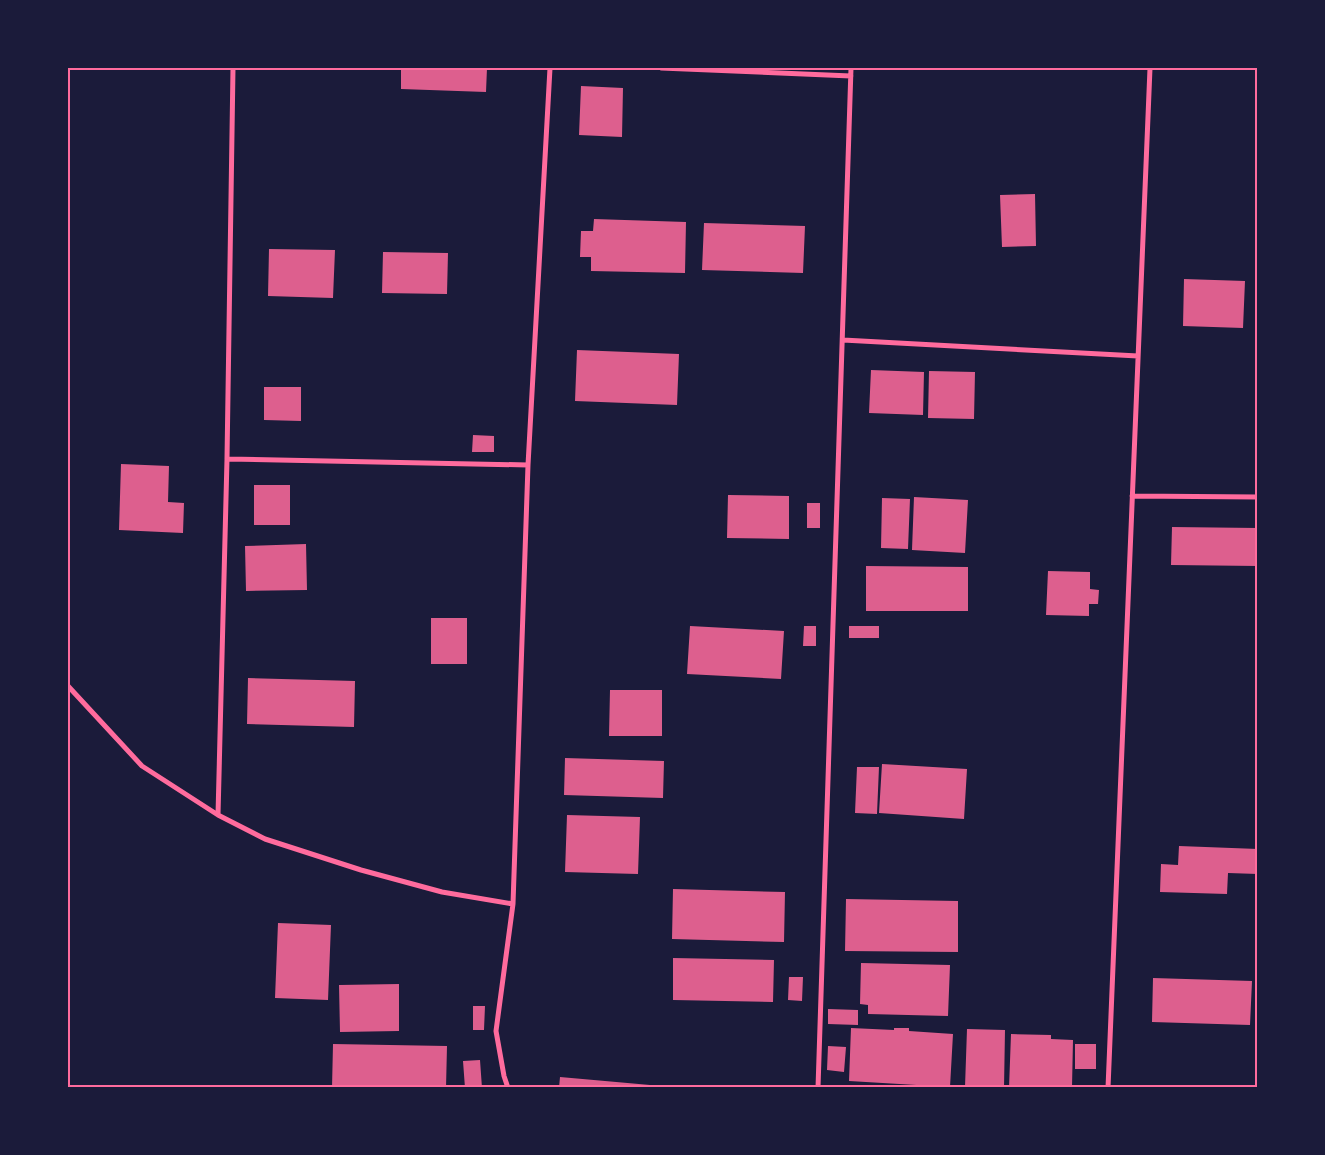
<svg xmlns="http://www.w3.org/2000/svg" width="1325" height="1155" viewBox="0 0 1325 1155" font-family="'Varela Round',sans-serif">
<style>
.building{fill:#dd5f8e}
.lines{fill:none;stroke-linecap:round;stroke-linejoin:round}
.minor{stroke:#ff6b9d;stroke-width:5}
.neatline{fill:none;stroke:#ff6b9d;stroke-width:2}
</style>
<rect width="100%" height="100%" fill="#1b1b3a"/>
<path class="building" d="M401,68H487L486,92L401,89Z
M581,86L623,88L622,137L579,135Z
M1035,194L1036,246L1002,247L1000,195Z
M594,219L686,222L685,273L591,271V257H580L581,231H593Z
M704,223L805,226L803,273L702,270Z
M269,249L335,250L333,298L268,296Z
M383,252L448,253L447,294L382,293Z
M1184,279L1245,281L1243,328L1183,326Z
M577,350L679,354L677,405L575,401Z
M871,370L924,372L923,415L869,413Z
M929,371L975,372L974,419L928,418Z
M264,387H301V421L264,420Z
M473,435L494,436V452H472Z
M121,464L169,466L168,502L184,503L183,533L119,530Z
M254,485H290V525H254Z
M728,495L789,496V539L727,538Z
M914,497L968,500L965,553L912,550Z
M882,498L910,499L908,549L881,548Z
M807,503H820V528H807Z
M1172,527L1258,528V566L1171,565Z
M306,544L307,590L246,591L245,546Z
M866,566L968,567V611H866Z
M1048,571L1090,572V589L1099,590L1098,604H1089V616L1046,615Z
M431,618H467V664H431Z
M690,626L784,631L781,679L687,674Z
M804,626H816V646H803Z
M849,626H879V638H849Z
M248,678L355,681L354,727L247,724Z
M610,690H662V736H609Z
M565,758L664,761L663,798L564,795Z
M882,764L967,769L964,819L879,813Z
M857,767H879L877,814L855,813Z
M567,815L640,817L638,874L565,872Z
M1179,846L1258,849V874L1228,873L1227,894L1160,892L1161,864L1178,865Z
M673,889L785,892L784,942L672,939Z
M846,899L958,901V952L845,951Z
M278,923L331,925L328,1000L275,998Z
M673,958L774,960L773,1002L673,1000Z
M861,963L950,965L948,1016L868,1014V1005L860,1004Z
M789,977H803L802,1001L788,1000Z
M1153,978L1252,981L1250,1025L1152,1022Z
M399,984V1031L340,1032L339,985Z
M473,1006H485L484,1030H473Z
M828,1009L858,1010V1025L828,1024Z
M851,1028L894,1030V1028H909V1031L953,1034L950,1087L849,1081Z
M967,1029L1005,1030L1004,1088L965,1087Z
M1011,1034L1051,1035V1039L1073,1040L1072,1087L1009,1088Z
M333,1044L447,1046L446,1088H332Z
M1075,1044H1096V1069H1075Z
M828,1046L846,1047L844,1072L827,1070Z
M480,1060L482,1088H465L463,1061Z
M560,1077L650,1085V1088H559Z"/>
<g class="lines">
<path class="minor" d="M661,68L851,76
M843,340L1138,356
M227,459L528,465
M1132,496L1258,497
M68,686L142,766L218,815L265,839L361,870L442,892L513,904
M218,815L227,459L233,68
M508,1088L504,1076L496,1031L513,904L528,465L550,68
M818,1088L851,68
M1108,1088L1150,68"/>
</g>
<rect width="1325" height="1155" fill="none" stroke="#1b1b3a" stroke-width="138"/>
<rect x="69" y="69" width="1187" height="1017" class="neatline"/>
</svg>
